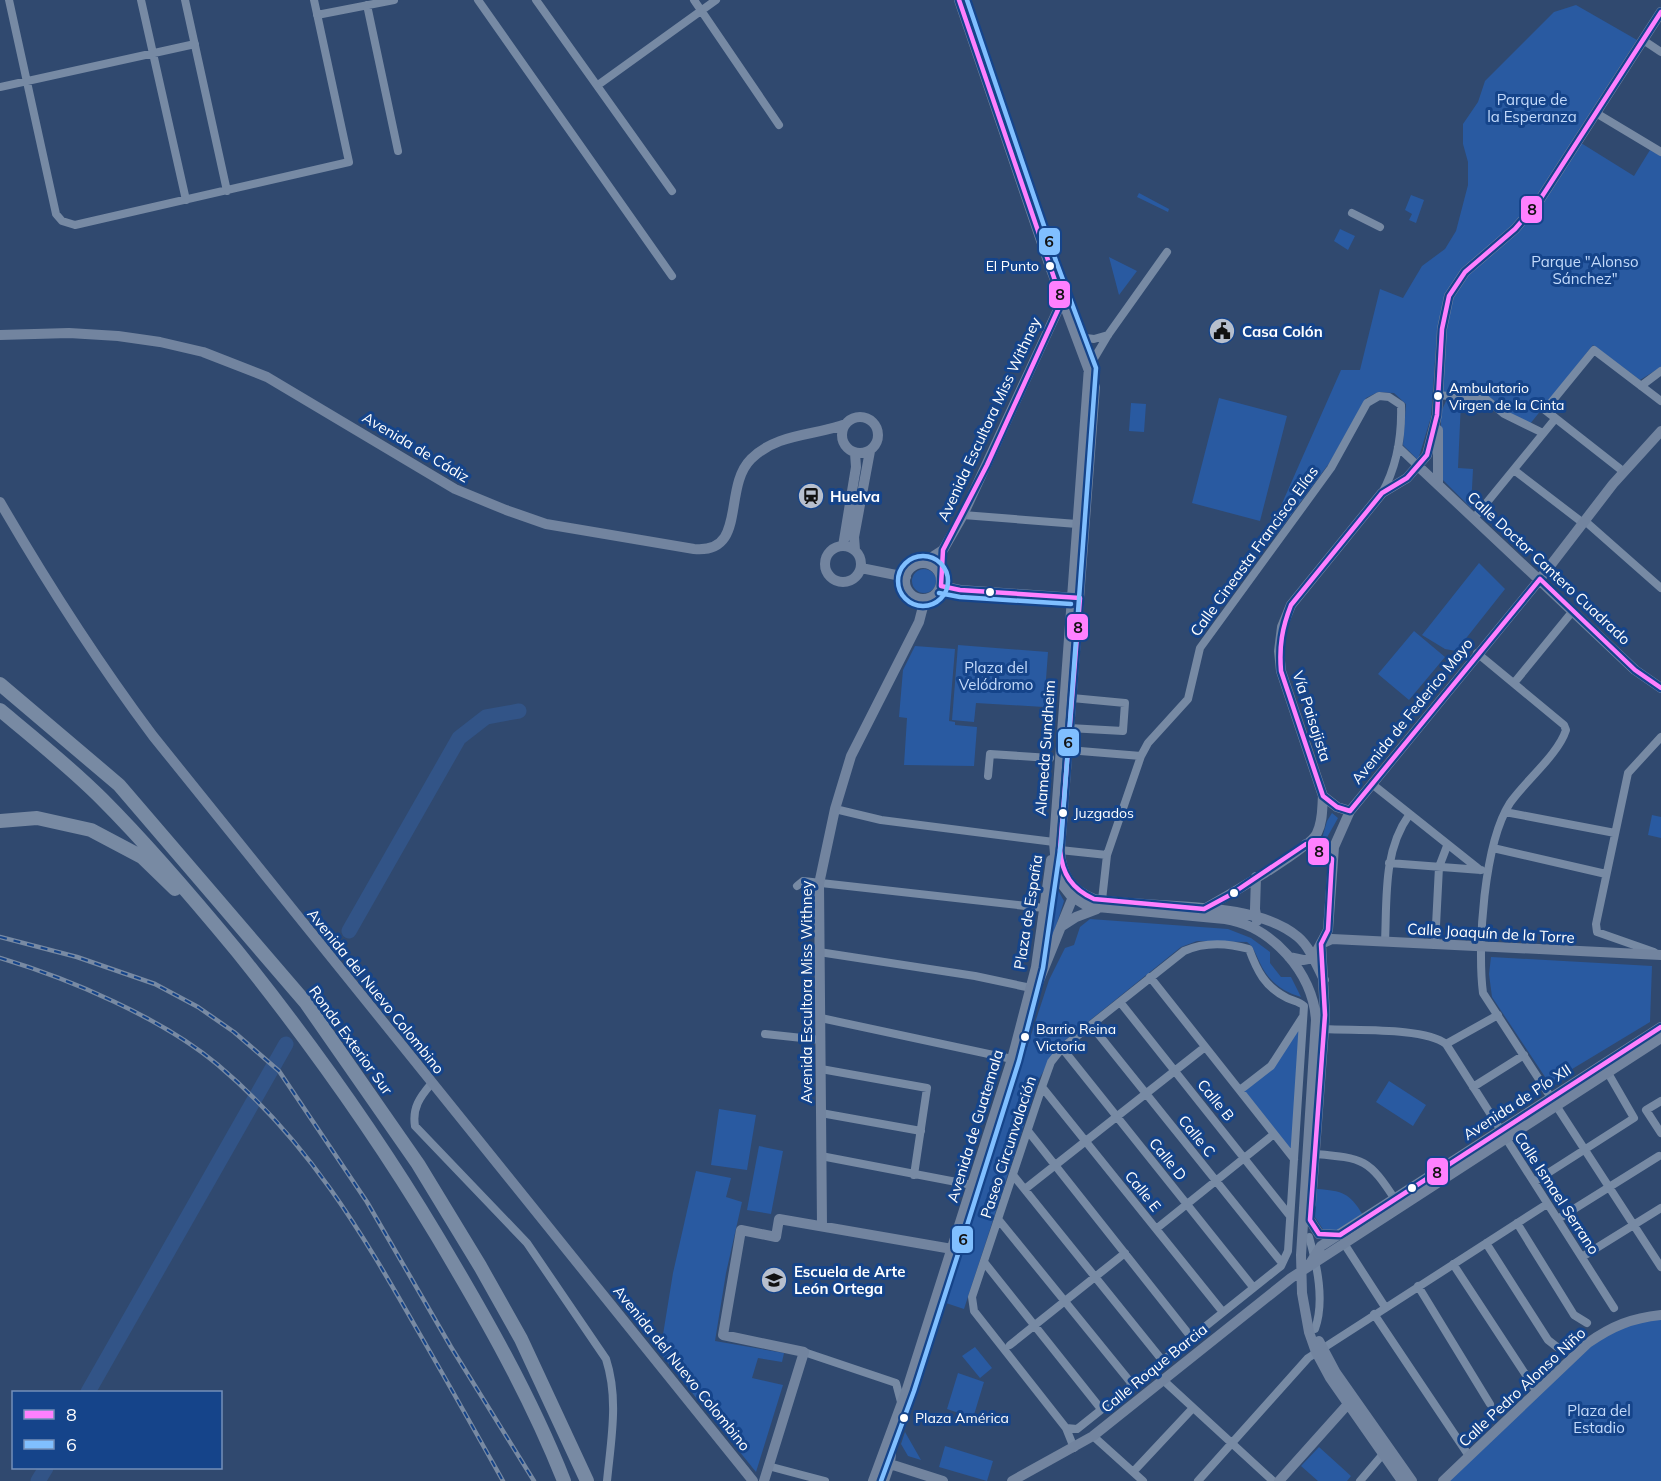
<svg xmlns="http://www.w3.org/2000/svg" width="1661" height="1481" viewBox="0 0 1661 1481" font-family="Mulish,sans-serif">
<style>
.green{fill:#295aa1}
.lines{fill:none;stroke-linecap:round;stroke-linejoin:round}
.river{stroke:#325487;stroke-width:15}
.street{stroke:#778aa4;stroke-width:8}
.secondary{stroke:#72849f;stroke-width:10}
.highway{stroke:#788aa3;stroke-width:14}
.rail-casing{stroke:#788aa3;stroke-width:4.5}
.rail{stroke:#15448a;stroke-width:2;stroke-dasharray:7;stroke-linecap:butt}
.bus-1-casing{stroke:#15448a;stroke-width:9}
.bus-2-casing{stroke:#15448a;stroke-width:9}
.bus-1{stroke:#ff80ff;stroke-width:4.5}
.bus-2{stroke:#80bfff;stroke-width:4.5}
.bus-dot{fill:#fff;stroke:#15448a;stroke-width:2}
.labels{text-anchor:middle;dominant-baseline:central;stroke-width:6;stroke-linejoin:round;paint-order:stroke}
.bus-label{font-size:14px;fill:#fff;stroke:#15448a;text-anchor:start}
.park-label{font-size:15px;fill:#c3dafb;stroke:#15448a}
.poi-label{font-size:15px;font-weight:bold;fill:#fff;stroke:#15448a;text-anchor:start}
.street-label{font-size:15px;fill:#fff;stroke:#15448a}
.line-badge{stroke:#15448a;stroke-width:2}
.pale-badge-label{font-size:16px;text-anchor:middle;font-weight:bold;fill:#111}
</style>
<rect width="100%" height="100%" fill="#30496f"/>
<path class="green" d="M1576,5L1637,40L1536,197L1512,227L1462,270L1437,332L1431,417L1418,460L1403,445L1406,404L1394,393L1378,392L1366,398L1330,462L1277,534L1276,517L1341,370H1360L1380,289L1403,298L1422,266L1445,249L1456,231L1468,185V162L1463,144V124L1478,102L1485,81L1554,12Z
M1581,143L1634,176L1650,150L1661,156V367L1640,380L1593,345L1530,424L1508,412L1487,395L1440,392L1445,330L1453,297L1469,274L1517,232Z
M1139,193L1169,209L1168,212L1137,197Z
M1411,195L1424,200L1416,223L1409,220L1412,214L1405,210Z
M1340,229L1355,236L1348,250L1334,241Z
M1109,257L1137,271L1119,295Z
M1219,398L1287,416L1260,521L1192,503Z
M1446,401H1461L1458,468L1473,469L1471,508L1441,478V412Z
M1131,403L1146,404L1144,432L1129,431Z
M1479,563L1505,589L1456,651L1445,649L1422,635Z
M912 581a12 12 0 1 1 24 0a12 12 0 1 1-24 0Z
M1414,631L1445,657L1409,700L1378,674Z
M958,645L1048,652L1044,707L976,703L974,722L952,720Z
M915,646L955,649L949,721L955,722V725L977,727L974,766L904,765L907,718L899,717L903,670Z
M1332,813L1338,818L1325,841L1321,842L1327,821Z
M1652,815L1661,817V838L1648,835Z
M1052,879L1064,901L1053,936L1045,933Z
M1090,919L1228,929L1251,938L1270,952V963L1281,977H1291L1301,997C1283,992 1268,981 1260,963C1256,955 1254,947 1247,942L1197,941L1181,947L1058,1046L1039,1079L964,1309L946,1303L1031,1035L1049,980L1065,948L1074,945L1080,927Z
M1491,957L1652,966L1650,1022L1549,1083L1492,997L1489,974Z
M1300,1029L1292,1152L1244,1091L1276,1064L1298,1030Z
M1389,1081L1426,1105L1413,1126L1376,1102Z
M719,1109L756,1115L747,1170L711,1165Z
M759,1146L783,1151L771,1214L747,1210Z
M696,1171L731,1178L726,1197L742,1202L726,1273L715,1341L784,1353L782,1362L758,1358L752,1378L783,1385L756,1472L660,1353L673,1273Z
M1317,1189C1342,1191 1349,1192 1363,1215L1340,1231H1324L1315,1217Z
M1661,1315V1481H1443L1610,1327Z
M975,1347L992,1368L980,1378L962,1356Z
M958,1373L984,1382L973,1418L947,1409Z
M905,1432L921,1460L908,1456L901,1444Z
M945,1446L993,1461L987,1481L939,1467Z
M1319,1447L1351,1476L1347,1481H1318L1301,1466Z"/>
<g class="lines">
<path class="river" d="M349,931L459,738L486,717L519,711
M88,1392L286,1044
M38,1481L46,1468"/>
<path class="street" d="M9,0L56,214L62,221L75,225L349,162L314,0
M141,0L186,200
M185,0L227,191
M478,0L672,276
M536,0L672,191
M694,0L779,125
M367,5L398,151
M317,15L394,0
M1643,40L1661,52
M598,85L716,0
M0,87L195,44
M1596,113L1661,152
M1352,213L1380,227
M1078,337L1094,339L1108,335
M1089,367L1108,335L1167,252
M1641,386L1661,371
M1437,395L1486,399L1504,414L1543,433
M1398,447L1418,466
M1514,470L1583,523
M1624,472L1545,410L1594,350L1661,401
M963,515L1077,524
M1475,517L1555,419
M1585,521L1661,588
M1477,653L1564,725L1566,730C1558,755 1525,781 1510,803C1484,843 1477,947 1483,993L1661,1267
M1514,683L1572,612
M1069,728L1123,731L1125,703L1072,698
M1068,750L1141,756
M988,776L990,754L1050,758
M1372,784L1480,870
M835,809L881,820L1054,842
M1505,812L1615,833
M1493,848L1606,874
M1060,850L1107,855
M1389,863L1481,870
M797,886L803,881L1044,908
M1102,900L1107,855L1141,756L1148,743L1188,699L1200,648L1331,468L1367,403L1379,396L1389,397L1401,405C1402,436 1397,466 1382,493
M1385,942C1387,899 1383,851 1409,815
M1435,945L1439,867L1447,846
M819,952L975,976L1031,988
M1654,952L1597,932L1596,924L1628,773L1661,737
M1150,977L1294,1159
M1120,1002L1290,1216
M821,1018L1012,1059
M1091,1025L1282,1263
M1325,1029C1354,1031 1424,1027 1446,1044L1614,1308
M765,1034L821,1040
M1446,1044L1498,1015
M1062,1048L1253,1287
M821,1069L927,1088L914,1175
M431,1084C420,1097 412,1108 415,1126L527,1243L606,1359C619,1399 611,1440 607,1481
M1042,1087L1222,1311
M1473,1087L1524,1055
M1240,1090L1271,1066L1302,1018
M1661,1101L1646,1110L1661,1133
M821,1113L921,1131
M1028,1131L1191,1337
M1315,1154C1364,1158 1369,1159 1396,1201
M821,1156L972,1185
M1013,1175L1162,1360
M1534,1182L1634,1118L1608,1073
M1025,1189L1205,1047
M998,1219L1132,1384
M1558,1219L1659,1156
M1517,1223L1574,1315L1587,1323
M1156,1229L1274,1134
M1309,1237C1317,1265 1325,1301 1315,1329
M1486,1243L1548,1340L1557,1347
M1345,1245L1385,1307
M1582,1257L1661,1208
M984,1262L1101,1409
M1453,1264L1537,1392
M1418,1286L1490,1404
M1374,1314L1469,1456
M1010,1345L1125,1253
M804,1352L896,1383L901,1402
M1163,1380L1273,1481
M1066,1428L1077,1429L1281,1266L1288,1251L1304,1006C1299,1001 1293,1001 1287,998C1265,987 1257,971 1249,949C1228,943 1204,942 1184,951L1062,1048L1051,1062L1042,1087L972,1297L974,1311L1066,1428L1074,1448
M1093,1436L1143,1481
M768,1466L825,1481
M1133,1472L1192,1409
M1198,1481L1308,1358L1547,1204
M1360,1481L1383,1454"/>
<path class="secondary" d="M959,0L1049,264L1095,387L1060,850C1061,874 1071,890 1094,899C1153,910 1252,898 1298,937C1310,947 1317,966 1324,980
M0,335L69,333L118,336L160,342L203,352L267,377L455,489L506,510L546,524L694,549C748,554 722,488 751,459C777,433 814,436 846,424
M1089,367L1054,842L1057,878L1071,896L1087,906L1225,919C1272,926 1313,973 1316,1020L1301,1255L1302,1293L1309,1332L1316,1352L1330,1378L1402,1481
M842 435a18 18 0 1 1 36 0a18 18 0 1 1-36 0Z
M1438,430V485
M1418,466L1635,670L1661,688
M0,502C47,583 97,661 153,736L753,1481
M843,546L856,467L855,453
M825 564a18 18 0 1 1 36 0a18 18 0 1 1-36 0Z
M855,550L854,537L870,451
M923,563L943,550L963,515L1062,301
M905 581a18 18 0 1 1 36 0a18 18 0 1 1-36 0Z
M861,568L906,577
M941,586L960,590L1076,598
M1323,796L1337,807L1350,811
M1306,844L1332,859
M1256,877L1255,909L1257,921
M1204,909C1222,899 1311,848 1317,833C1323,821 1322,808 1323,796L1281,671L1279,651L1282,627L1291,605L1382,493L1407,478L1427,455L1437,415L1442,329L1449,296L1465,272L1515,229L1539,201L1661,12
M1062,926L1076,917L1097,909
M1321,944L1332,939L1661,955
M1289,957L1303,960L1313,958L1328,930L1334,847L1350,811L1540,579L1613,484L1661,431
M1033,986L1038,983L1075,892
M1311,1204L1325,1015L1321,944
M1310,1220L1319,1234L1340,1235
M822,1225L819,884L835,809L851,756L919,622L925,599
M1308,1267L1321,1246L1661,1027
M1319,1341L1336,1373L1412,1481
M890,1464L943,1481
M764,1481L804,1352L723,1335L741,1230L776,1237L779,1219L952,1249
M873,1481L907,1389L1012,1059L1036,967L1051,860
M884,1481C888,1469 894,1455 889,1443
M1012,1481L1093,1436L1291,1278L1661,1038
M1279,1481L1348,1404
M1443,1481L1588,1343C1612,1326 1632,1318 1661,1315"/>
<path class="highway" d="M0,684L119,785L306,1003L418,1164L480,1266L521,1339L587,1481
M0,710C35,739 70,767 102,799C150,847 194,899 237,951C310,1042 377,1136 437,1236C484,1315 530,1395 564,1481
M0,821L37,818L91,830L142,857L175,889"/>
<g class="rail-casing">
<path id="rail" d="M0,937L77,957L155,984L198,1007L234,1032L279,1071L367,1202L451,1347L534,1481
M0,958C70,979 162,1018 218,1065C308,1141 361,1231 418,1331C447,1381 475,1431 503,1481"/>
</g>
<use href="#rail" class="rail"/>
<g class="bus-1-casing">
<path id="bus-1" d="M959,0L1062,301L987,465L943,550L941,586L960,590L1080,598L1060,850C1062,874 1072,889 1094,899L1204,909L1230,895L1306,844L1332,859L1328,930L1321,944L1325,1015L1310,1220L1319,1234L1340,1235L1661,1027
M1661,12L1539,201L1515,229L1465,272L1449,296L1442,329L1437,415L1427,455L1407,478L1382,493L1291,605C1282,628 1279,646 1281,671L1323,796L1337,807L1350,811L1540,579L1635,670L1661,688"/>
</g>
<g class="bus-2-casing">
<path id="bus-2" d="M898 581a25 25 0 1 1 50 0a25 25 0 1 1-50 0Z
M939,593L960,597L1071,604
M881,1481L914,1391L959,1251L1019,1061L1043,968L1061,843L1096,368L1056,261L967,0"/>
</g>
<use href="#bus-1" class="bus-1"/>
<use href="#bus-2" class="bus-2"/>
</g>
<defs>
<g id="civic-disc" transform="scale(1.35)"><circle r="9.5" fill="#b7bfcd" stroke="#15448a"/><path d="M-.6-6.5H3V-4.5H.6V-3L4-1V1h2V6H-6V1h2V-1L-.6-3ZM-1.2 2.5V6h2.4V2.5Z" fill="#111"/></g>
<g id="station-disc" transform="scale(1.35)"><circle r="9.5" fill="#b7bfcd" stroke="#15448a"/><path d="M-3-6H3Q5-6 5-4V2Q5 4 3 4L4.5 6H3L1.5 4h-3L-3 6H-4.5L-3 4Q-5 4-5 2V-4Q-5-6-3-6ZM-3.5-4v3h7v-3ZM-3.5 1v1.5H-2V1ZM2 1v1.5H3.5V1Z" fill="#111"/></g>
<g id="university-disc" transform="scale(1.35)"><circle r="9.5" fill="#b7bfcd" stroke="#15448a"/><path d="M0-5L7-2L0 1L-7-2ZM-4 1L0 2.5L4 1V4Q0 6-4 4Z" fill="#111"/></g>
</defs>
<g fill-rule="evenodd">
<use href="#civic-disc" x="1222" y="331"/>
<use href="#station-disc" x="811" y="496"/>
<use href="#university-disc" x="774" y="1280"/>
</g>
<g class="bus-dot">
<circle cx="1050" cy="266" r="5"/>
<circle cx="1438" cy="396" r="5"/>
<circle cx="990" cy="592" r="5"/>
<circle cx="1063" cy="813" r="5"/>
<circle cx="1234" cy="893" r="5"/>
<circle cx="1025" cy="1037" r="5"/>
<circle cx="1412" cy="1188" r="5"/>
<circle cx="904" cy="1418" r="5"/>
</g>
<g class="labels">
<g class="bus-label">
<text x="1039" y="266" text-anchor="end">El Punto</text>
<text x="1449" y="388">Ambulatorio<tspan x="1449" dy="17">Virgen de la Cinta</tspan></text>
<text x="1074" y="813">Juzgados</text>
<text x="1036" y="1029">Barrio Reina<tspan x="1036" dy="17">Victoria</tspan></text>
<text x="915" y="1418">Plaza América</text>
</g>
<g class="park-label">
<text x="1532" y="99">Parque de<tspan x="1532" dy="17">la Esperanza</tspan></text>
<text x="1585" y="261">Parque "Alonso<tspan x="1585" dy="17">Sánchez"</tspan></text>
<text x="996" y="667">Plaza del<tspan x="996" dy="17">Velódromo</tspan></text>
<text x="1599" y="1410">Plaza del<tspan x="1599" dy="17">Estadio</tspan></text>
</g>
<g class="poi-label">
<text x="1242" y="331">Casa Colón</text>
<text x="830" y="496">Huelva</text>
<text x="794" y="1271">Escuela de Arte<tspan x="794" dy="17">León Ortega</tspan></text>
</g>
<g class="street-label">
<text transform="translate(989 419) rotate(-65)">Avenida Escultora Miss Withney</text>
<text transform="translate(416 447) rotate(31)">Avenida de Cádiz</text>
<text transform="translate(1254 551) rotate(-54)">Calle Cineasta Francisco Elías</text>
<text transform="translate(1549 568) rotate(43)">Calle Doctor Cantero Cuadrado</text>
<text transform="translate(1412 711) rotate(-51)">Avenida de Federico Mayo</text>
<text transform="translate(1312 716) rotate(72)">Vía Paisajista</text>
<text transform="translate(1045 748) rotate(-86)">Alameda Sundheim</text>
<text transform="translate(1028 912) rotate(-81)">Plaza de España</text>
<text transform="translate(1491 933) rotate(3)">Calle Joaquín de la Torre</text>
<text transform="translate(376 991) rotate(51)">Avenida del Nuevo Colombino</text>
<text transform="translate(806 992) rotate(-90)">Avenida Escultora Miss Withney</text>
<text transform="translate(351 1040) rotate(54)">Ronda Exterior Sur</text>
<text transform="translate(1216 1100) rotate(51)">Calle B</text>
<text transform="translate(1517 1102) rotate(-33)">Avenida de Pío XII</text>
<text transform="translate(975 1126) rotate(-73)">Avenida de Guatemala</text>
<text transform="translate(1197 1136) rotate(51)">Calle C</text>
<text transform="translate(1008 1147) rotate(-72)">Paseo Circunvalación</text>
<text transform="translate(1168 1159) rotate(51)">Calle D</text>
<text transform="translate(1143 1191) rotate(51)">Calle E</text>
<text transform="translate(1557 1193) rotate(57)">Calle Ismael Serrano</text>
<text transform="translate(682 1368) rotate(51)">Avenida del Nuevo Colombino</text>
<text transform="translate(1154 1368) rotate(-39)">Calle Roque Barcia</text>
<text transform="translate(1522 1387) rotate(-43)">Calle Pedro Alonso Niño</text>
</g>
</g>
<g class="line-badge">
<rect x="1520" y="195" width="23" height="29" rx="6" fill="#ff80ff"/>
<rect x="1038" y="227" width="23" height="29" rx="6" fill="#80bfff"/>
<rect x="1048" y="280" width="23" height="29" rx="6" fill="#ff80ff"/>
<rect x="1066" y="613" width="23" height="28" rx="6" fill="#ff80ff"/>
<rect x="1057" y="728" width="23" height="29" rx="6" fill="#80bfff"/>
<rect x="1307" y="837" width="23" height="29" rx="6" fill="#ff80ff"/>
<rect x="1426" y="1157" width="23" height="29" rx="6" fill="#ff80ff"/>
<rect x="951" y="1225" width="23" height="29" rx="6" fill="#80bfff"/>
</g>
<g class="pale-badge-label">
<text x="1532" y="215">8</text>
<text x="1049" y="247">6</text>
<text x="1060" y="300">8</text>
<text x="1078" y="633">8</text>
<text x="1068" y="748">6</text>
<text x="1319" y="857">8</text>
<text x="1437" y="1178">8</text>
<text x="963" y="1245">6</text>
</g>
<rect x="12" y="1391" width="210" height="78" fill="#15448a" stroke="#738fb9" stroke-width="1.5"/>
<rect x="24" y="1410" width="30" height="9" fill="#ff80ff" stroke="#738fb9" stroke-width="1.5"/>
<text x="66" y="1421" font-size="18" fill="#ffffff">8</text>
<rect x="24" y="1440" width="30" height="9" fill="#80bfff" stroke="#738fb9" stroke-width="1.5"/>
<text x="66" y="1451" font-size="18" fill="#ffffff">6</text>
</svg>
